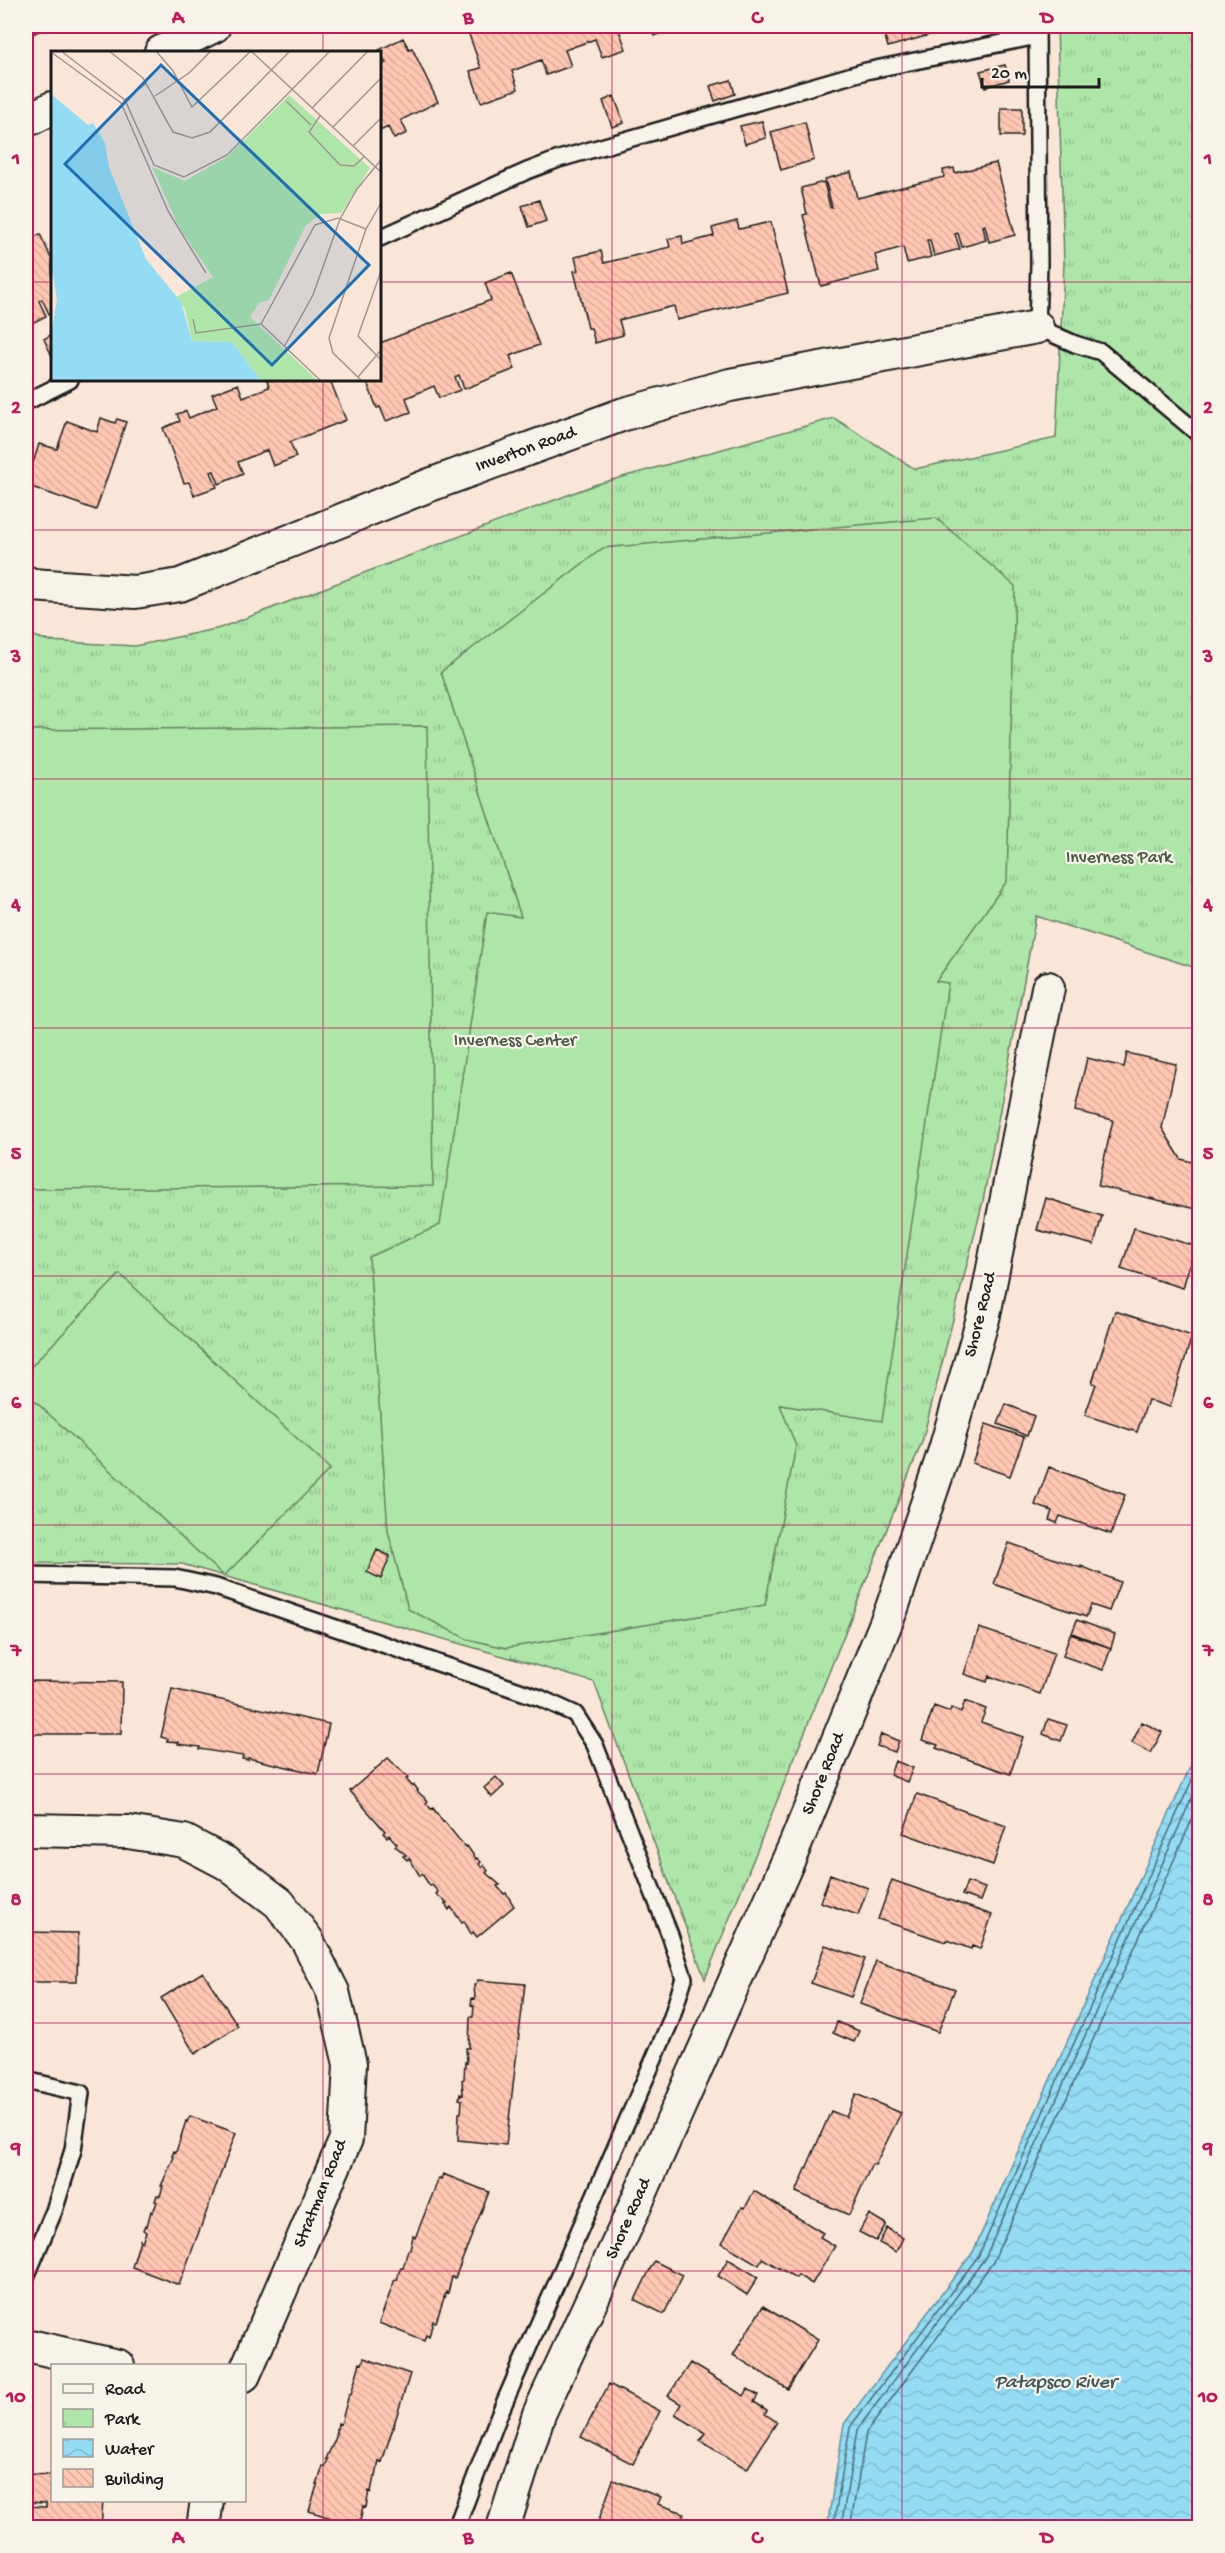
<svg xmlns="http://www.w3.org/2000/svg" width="1225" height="2553" viewBox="0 0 1225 2553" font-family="'Gochi Hand',sans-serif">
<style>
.park{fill:url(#park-tufts);stroke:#658062;stroke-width:1.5}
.pitch{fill:#aee5a9;stroke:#658062;stroke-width:1.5}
.water{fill:url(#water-waves);stroke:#638f9e;stroke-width:1.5}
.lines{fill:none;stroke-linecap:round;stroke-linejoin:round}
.shore{stroke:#4c6972;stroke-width:1.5}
.building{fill:url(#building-back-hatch);stroke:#1c1c1c;stroke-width:1.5}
.service-casing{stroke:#1c1c1c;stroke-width:20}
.minor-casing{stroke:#1c1c1c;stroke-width:36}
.service{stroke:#f7f3e8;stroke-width:15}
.minor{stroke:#f7f3e8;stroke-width:32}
.grid{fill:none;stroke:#c2185b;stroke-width:1.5;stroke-opacity:0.55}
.labels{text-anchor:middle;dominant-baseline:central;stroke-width:4.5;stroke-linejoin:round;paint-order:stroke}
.street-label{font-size:18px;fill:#1c1c1c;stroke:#f7f3e8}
.park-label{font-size:18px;fill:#485846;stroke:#f7f3e8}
.water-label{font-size:20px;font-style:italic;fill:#40565d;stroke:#f7f3e8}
.inset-road{fill:none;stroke:#a1958d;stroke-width:1.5}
.view{fill:#1f6fb2;fill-opacity:0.15;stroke:#1f6fb2;stroke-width:3}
.inset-edge{fill:none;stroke:#1c1c1c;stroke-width:3}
.neatline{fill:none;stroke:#c2185b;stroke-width:2}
.grid-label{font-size:20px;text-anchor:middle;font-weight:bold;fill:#c2185b}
</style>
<defs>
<pattern id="park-tufts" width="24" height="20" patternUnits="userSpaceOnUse" patternTransform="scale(1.5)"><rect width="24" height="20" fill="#aee5a9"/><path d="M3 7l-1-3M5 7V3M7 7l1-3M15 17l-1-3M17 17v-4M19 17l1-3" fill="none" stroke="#95c491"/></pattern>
<pattern id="water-waves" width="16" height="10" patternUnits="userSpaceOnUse" patternTransform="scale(1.5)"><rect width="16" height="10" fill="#93dcf4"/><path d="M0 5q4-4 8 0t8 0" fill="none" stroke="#7ebcd1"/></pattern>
<pattern id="building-back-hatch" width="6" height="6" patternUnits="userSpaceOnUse" patternTransform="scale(1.5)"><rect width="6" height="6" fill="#ffc7b2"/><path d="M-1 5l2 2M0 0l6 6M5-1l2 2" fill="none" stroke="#daaa98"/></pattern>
</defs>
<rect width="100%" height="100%" fill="#f9e6d8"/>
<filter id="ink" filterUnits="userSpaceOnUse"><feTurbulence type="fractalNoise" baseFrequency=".0167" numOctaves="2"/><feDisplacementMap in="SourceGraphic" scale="12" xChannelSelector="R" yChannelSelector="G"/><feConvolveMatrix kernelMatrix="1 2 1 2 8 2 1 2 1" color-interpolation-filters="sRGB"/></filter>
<g filter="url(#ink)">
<path class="park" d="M1057,26H1199V969L1036,916L983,1201L922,1442L705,1979L594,1682L182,1564L26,1563V633L49,641L135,646L220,628L594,485L834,418L915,469L1056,438L1064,263Z"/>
<path class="pitch" d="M936,518L1015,586L1007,881L936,981L948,983L882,1421L780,1405L796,1446L765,1605L506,1648L467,1639L408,1609L388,1531L369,1257L440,1225L487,912L521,917L441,672L603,548Z
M427,726L433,1186L26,1189V730Z
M120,1274L330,1469L224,1576L26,1393V1372Z"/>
<path class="water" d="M1199,1747V2527H827L844,2424L973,2252Z"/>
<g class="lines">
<path class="shore" d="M833,2528L850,2427L979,2255L1200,1762
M841,2528L857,2430L985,2258L1200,1780
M850,2528L866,2433L993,2262L1200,1802"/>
</g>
<path class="building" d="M26,26H50L26,37Z
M466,26H630L619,30L626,49L602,57L595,39L565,50L571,66L546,75L541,60L512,71L518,89L481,102L470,71L481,68Z
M650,26H677L678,28L654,36Z
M882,26H942L943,31L888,47Z
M403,38L409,49L412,48L438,102L401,120L407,133L394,139L388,127L380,131V66L386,63L379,50Z
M1005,65L1009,80L985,87L980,71Z
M731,80L735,94L715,101L710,86Z
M614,96L624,123L612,127L603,101Z
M1001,108H1022V136H1001Z
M762,121L766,138L745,144L740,126Z
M805,122L814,160L781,170L771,132Z
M996,163L1015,235L989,242L985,225L983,226L986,240L962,247L958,233L955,234L960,249L934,256L930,240H927L931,257L907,263L903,247L875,255L879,271L821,286L803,215L807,214L801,188L824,182L830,207H832L825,179L851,172L857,198L944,177L943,170L954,168L955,173Z
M539,200L546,221L529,227L522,206Z
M737,221L739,229L771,222L788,293L677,320L674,306L619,320L623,335L595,343L591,328H588L574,271L578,270L575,257L601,251L604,263L670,247L668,239L682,236L683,244L714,236L712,228Z
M40,234L52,260V312L49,314L42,299L39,301L46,316L26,326V241Z
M511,273L539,345L510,356L515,369L464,389L459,375L455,377L460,390L439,398L434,386L406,398L411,412L386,421L380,407L377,408L366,380H380V343L491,300L485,283Z
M52,334V356L44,339Z
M267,380H330L346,420L290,442L296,457L273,466L267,450L238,462L243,474L219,484L214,471L211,472L217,487L194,495L189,482L184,483L163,428L180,421L177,414L186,411L189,418L217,406L212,394L238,384L243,397L269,387Z
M101,418L115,423L117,419L126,422L96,510L26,485L39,444L57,449L67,421L97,432Z
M1127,1053L1176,1064L1162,1128L1181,1159L1200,1164V1210L1098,1186L1113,1120L1075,1111L1076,1106L1087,1058L1124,1067Z
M1046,1198L1102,1216L1094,1245L1037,1230Z
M1134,1228L1195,1246L1183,1288L1121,1269Z
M1115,1311L1192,1336L1170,1407L1148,1400L1137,1432L1085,1415L1096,1384L1092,1383Z
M1006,1404L1034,1416L1027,1436L998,1424Z
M986,1424L1024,1437L1010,1476L972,1463Z
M1049,1467L1125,1495L1111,1534L1060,1516L1057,1523L1049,1520L1052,1511L1035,1505Z
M1009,1543L1081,1568V1566L1120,1582L1109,1611L1091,1605L1086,1617L994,1584Z
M377,1550L390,1556L381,1579L367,1572Z
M1077,1620L1115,1634L1111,1648L1072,1633Z
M979,1628L1054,1653L1040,1694L989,1676L987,1682L964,1674Z
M1070,1634L1111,1648L1103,1670L1063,1656Z
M26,1681L122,1682L121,1734H26Z
M172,1689L329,1724L318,1774L248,1758V1760L242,1759L243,1756L199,1749L200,1747L178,1744L179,1742L167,1741L168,1739L161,1737Z
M965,1701L986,1709L981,1722L1023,1737L1010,1774L936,1748L938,1745L922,1740L934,1706L950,1712L951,1708L961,1712Z
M1048,1719L1067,1725L1061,1741L1043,1734Z
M1142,1722L1162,1732L1151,1753L1132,1743Z
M881,1734L899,1741L895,1752L877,1746Z
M388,1758L408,1778L406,1779L412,1786L414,1785L418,1790L417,1791L428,1801L426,1803L431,1809L433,1808L443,1822L444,1821L465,1847L467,1846L476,1859L477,1858L481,1862L479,1864L482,1867L484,1865L488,1871L486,1873L500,1885L497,1886L504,1894L506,1893L514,1906L477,1937L473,1932L471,1934L464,1921L462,1923L451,1907L449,1910L445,1904L447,1903L436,1894L438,1892L432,1885L430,1886L422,1874L420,1876L409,1858L407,1860L403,1856L406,1855L395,1846L397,1844L389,1835L387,1837L383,1833L385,1831L350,1791Z
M895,1761L913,1768L907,1782L890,1775Z
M496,1777L504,1786L492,1797L484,1788Z
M917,1794L1006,1826L993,1865L903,1833Z
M830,1874L868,1888L858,1915L820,1902Z
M892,1880L992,1915L980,1949L972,1946L971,1949L947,1940L946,1942L878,1919Z
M967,1882L985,1888L980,1901L962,1895Z
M26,1932L78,1933L77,1982H26Z
M825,1945L865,1959L851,1997L811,1983Z
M876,1961L955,1989L938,2032L860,2004Z
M203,1972L238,2026L195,2054L161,1998Z
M477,1980L525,1984L506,2145L458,2140L459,2113H461L462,2100L459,2099L460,2094L463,2095L462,2080L464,2079L465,2062L467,2063L466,2048H469L470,2017H473L474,2006L471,2005L472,1998L475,1999L474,1985H476Z
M837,2022L859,2031L854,2042L833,2033Z
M856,2094L901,2113L875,2165L872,2164L849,2215L796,2192L831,2111L846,2117Z
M190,2116L236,2133L179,2285L132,2267L140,2240L142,2242L146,2232L143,2230L145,2225L147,2226L151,2211L153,2212L157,2202L155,2201L157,2195L160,2196L163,2186H161L174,2157L172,2156L174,2151L176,2152L186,2121L187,2122Z
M443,2174L489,2192L455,2278L452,2277L448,2293L446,2292L436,2322L433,2321L429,2337L426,2335L424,2341L379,2323L395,2279L397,2280L399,2272L401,2267L403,2268L408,2250H410L413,2236L415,2238L439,2178L441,2179Z
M754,2191L823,2233L820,2237L835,2246L812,2284L798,2275L796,2278L762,2258L759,2265L722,2243L742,2207L745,2208Z
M869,2214L886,2224L876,2241L859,2232Z
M887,2228L903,2238L896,2252L879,2243Z
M728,2259L758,2277L747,2295L718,2276Z
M654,2261L683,2275L664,2314L635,2300Z
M763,2306L818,2340L788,2389L733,2355Z
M364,2358L410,2374L382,2462L379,2461L376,2477H374L371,2492L369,2491L366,2507L363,2506L360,2522L357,2521L356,2526L309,2511L323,2466L325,2467L328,2459H326L336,2437L338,2423L341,2424L349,2394H351L360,2363L362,2364Z
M690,2363L744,2396L748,2389L758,2395L754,2402L767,2410L765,2414L777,2422L747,2469L700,2441L705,2433L675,2414L681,2404L668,2396Z
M609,2384L660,2411L633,2464L581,2437Z
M27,2474L52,2475V2500H103L101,2528H26V2506L46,2507V2503L26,2502Z
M613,2480L661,2497L658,2504L684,2513L680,2528H596Z"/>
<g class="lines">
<g class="service-casing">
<path id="service" d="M1037,26L1039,264L1037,327L1075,344L1101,352L1200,435
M380,238L527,171L559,159L866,71L1037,36
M26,402L70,380
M26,1575L175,1578L216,1587L540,1698L575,1714L595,1745L670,1935L684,1978L671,2020L499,2415L456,2528
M26,2080L81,2093L73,2150L54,2211L26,2277"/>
</g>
<g class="minor-casing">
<path id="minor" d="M161,52L214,26
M26,121L52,108
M26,582L32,585L135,592L180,585L427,486L624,414L730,385L1037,327
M26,1830L128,1832L184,1841L226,1863L279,1903L307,1940L333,1992L350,2064L346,2139L244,2375
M26,2345L118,2366
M203,2528L207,2500
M503,2528L539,2414L627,2224L796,1843L892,1608L945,1450L984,1315L1048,988"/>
</g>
<use href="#service" class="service"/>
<use href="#minor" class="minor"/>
</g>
</g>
<path class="grid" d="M323,26V52M612,26V2528M902,26V2528M26,282H52M380,282H1200M323,380V2528M26,530H1200M26,779H1200M26,1028H1200M26,1276H1200M26,1525H1200M26,1774H1200M26,2023H1200M26,2271H1200"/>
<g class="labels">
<g class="street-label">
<text transform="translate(526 450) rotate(-20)">Inverton Road</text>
<text transform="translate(981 1315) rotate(-76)">Shore Road</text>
<text transform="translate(824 1774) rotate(-68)">Shore Road</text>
<text transform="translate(321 2194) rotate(-68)">Stratman Road</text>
<text transform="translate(629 2219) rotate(-66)">Shore Road</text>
</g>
<g class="park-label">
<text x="1119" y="858">Inverness Park</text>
<text x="515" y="1041">Inverness Center</text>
</g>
<g class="water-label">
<text x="1055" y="2383">Patapsco River</text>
</g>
</g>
<g transform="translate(51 51)">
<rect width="330" height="330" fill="#f9e6d8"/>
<path d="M238,44L319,117L290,162L270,163L255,174L218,249L208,252L199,266L267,330H210L181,291L141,290L134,258L125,246L162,226L128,176L101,116L134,130L176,106Z" fill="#aee5a9"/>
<path d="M228,56L263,95L246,116L206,79ZM204,107L205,124L172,126V109ZM275,110L290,124L278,138L261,126ZM155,121L186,145L184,154L205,182L203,185L228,197L226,220L202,250L190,251L167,227L164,214L133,174L142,167L127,150L144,126ZM219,123L257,159L225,192L187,156Z" fill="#aee5a9"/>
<path d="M0,43L37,74L42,72L54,92L58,116L95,208L130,251L141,290L181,291L210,330H0V284L6,248L0,214Z" fill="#93dcf4"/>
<path class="inset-road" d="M10,0L74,49L103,114L133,126L176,104L279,0M58,0L92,27L122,81L141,87L159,81L239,0M105,0L122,20L141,56L200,0M200,0L330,121M0,1L70,52L117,160L155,222M104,45L138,22L160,0M72,50L96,32M235,50L260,74M261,57L317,0M269,65L258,81L289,114L303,115L314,105M282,76L330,27M302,95L330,67M330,220L307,285L330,309M142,268L145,282L210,273L270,330M210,273L264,174L287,167L315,178M233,296L262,244L289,168L306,138L330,109M307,326L330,299M311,330L282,302L278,287L315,178L330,152"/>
<path class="view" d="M110,14L318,214L221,314L14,113Z"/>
<rect width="330" height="330" class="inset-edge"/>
</g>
<rect width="1225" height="2553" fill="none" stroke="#f7f3e8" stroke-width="66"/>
<rect x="51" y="2364" width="195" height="138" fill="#f7f3e8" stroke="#9f9d96" stroke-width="1.5"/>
<rect x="63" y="2384" width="30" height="9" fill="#f7f3e8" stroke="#9f9d96" stroke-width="1.5"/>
<text x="105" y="2394" font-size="18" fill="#1c1c1c">Road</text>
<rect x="63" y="2409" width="30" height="18" fill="url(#park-tufts)" stroke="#9f9d96" stroke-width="1.5"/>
<text x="105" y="2424" font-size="18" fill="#1c1c1c">Park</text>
<rect x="63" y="2439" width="30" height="18" fill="url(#water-waves)" stroke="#9f9d96" stroke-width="1.5"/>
<text x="105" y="2454" font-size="18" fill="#1c1c1c">Water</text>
<rect x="63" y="2469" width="30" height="18" fill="url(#building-back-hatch)" stroke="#9f9d96" stroke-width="1.5"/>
<text x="105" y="2484" font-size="18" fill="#1c1c1c">Building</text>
<path d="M982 78v9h117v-9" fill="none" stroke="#1c1c1c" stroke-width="3"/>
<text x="991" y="78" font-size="18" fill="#1c1c1c" stroke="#f7f3e8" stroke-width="4.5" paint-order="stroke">20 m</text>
<rect x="33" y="33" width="1159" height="2487" class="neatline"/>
<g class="grid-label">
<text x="178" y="23">A</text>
<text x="468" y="23">B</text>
<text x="757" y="23">C</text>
<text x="1047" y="23">D</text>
<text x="16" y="164">1</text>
<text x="1208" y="164">1</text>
<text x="16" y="413">2</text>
<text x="1208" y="413">2</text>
<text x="16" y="662">3</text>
<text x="1208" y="662">3</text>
<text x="16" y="910">4</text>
<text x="1208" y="910">4</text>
<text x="16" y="1159">5</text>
<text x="1208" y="1159">5</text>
<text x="16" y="1408">6</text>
<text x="1208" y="1408">6</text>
<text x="16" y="1656">7</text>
<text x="1208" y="1656">7</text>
<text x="16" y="1905">8</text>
<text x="1208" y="1905">8</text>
<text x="16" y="2154">9</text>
<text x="1208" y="2154">9</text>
<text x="16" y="2402">10</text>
<text x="1208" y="2402">10</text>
<text x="178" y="2543">A</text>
<text x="468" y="2543">B</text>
<text x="757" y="2543">C</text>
<text x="1047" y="2543">D</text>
</g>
</svg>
